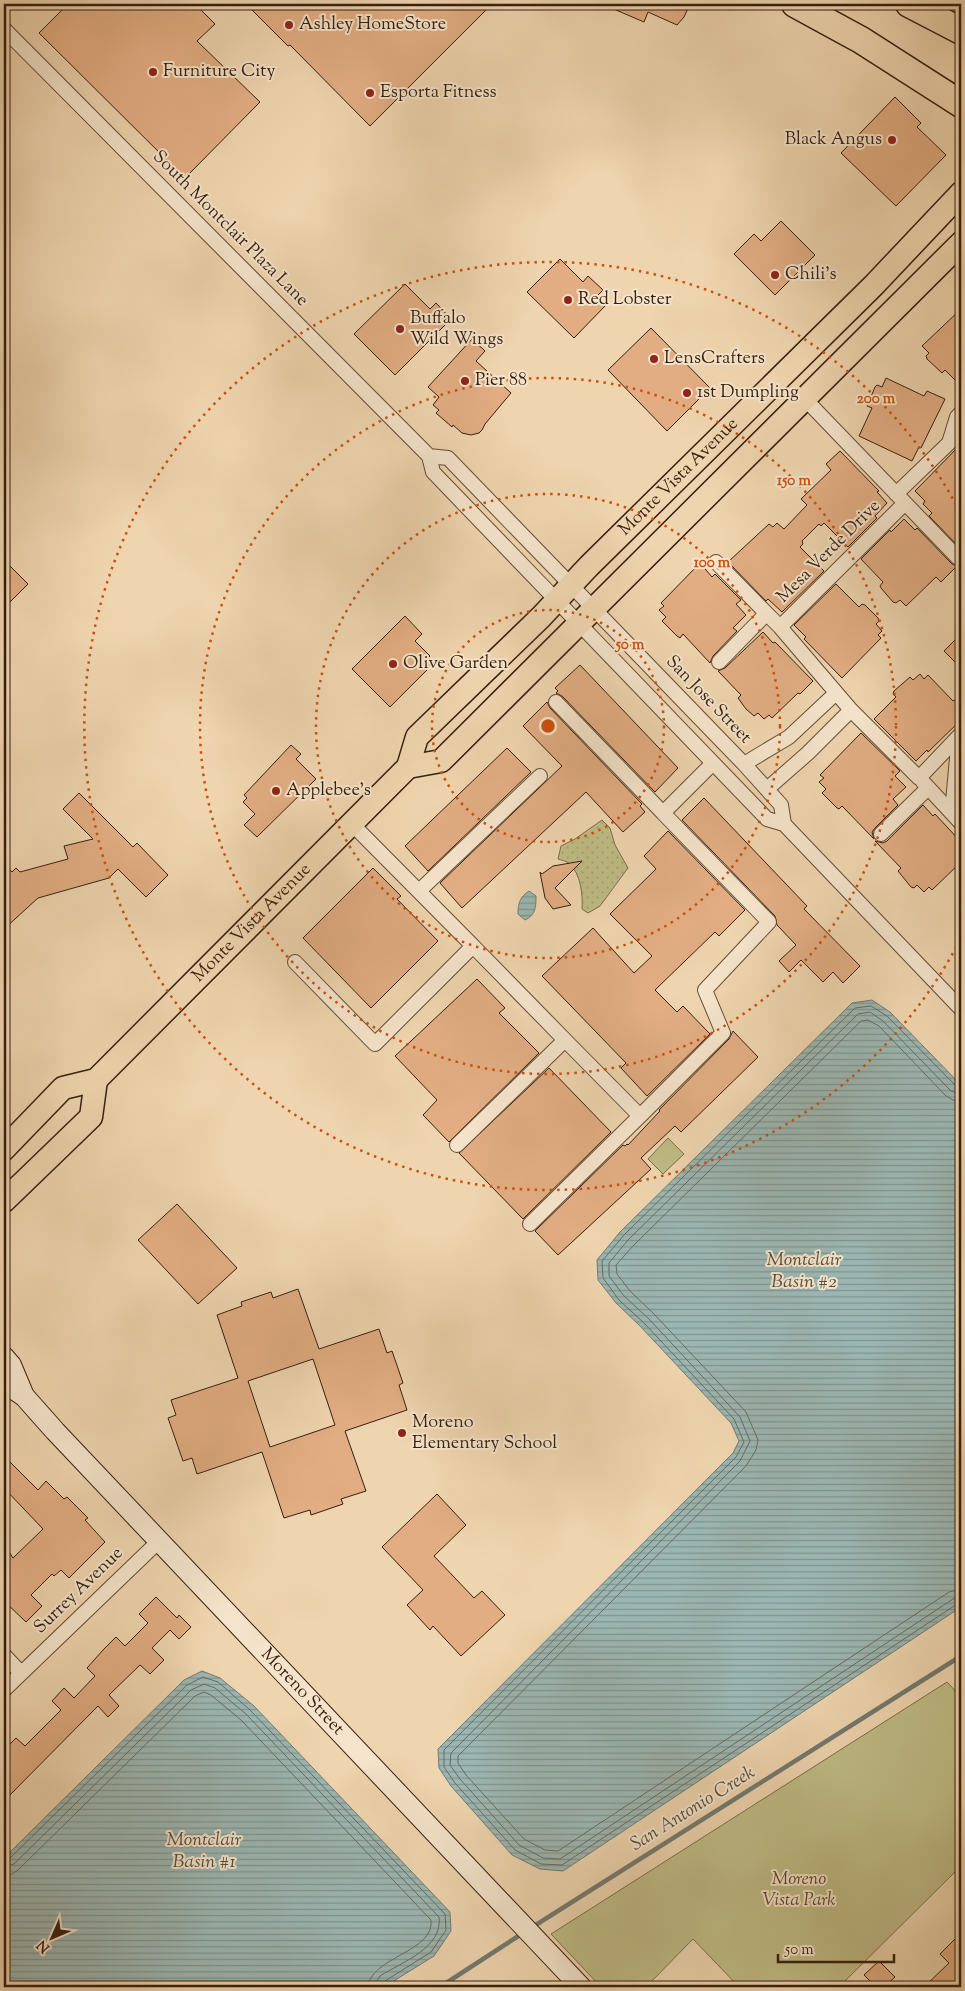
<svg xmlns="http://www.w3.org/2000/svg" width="965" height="1991" viewBox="0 0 965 1991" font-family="'Sorts Mill Goudy',serif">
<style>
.grass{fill:url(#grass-dots);stroke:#7a6e4a}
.park{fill:#bfbc86;stroke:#7a6e4a}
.water{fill:url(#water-rules);stroke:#737a71}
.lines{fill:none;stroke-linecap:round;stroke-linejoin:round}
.shore{stroke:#686b60;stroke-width:1}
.stream{stroke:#737a71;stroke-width:4.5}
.building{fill:#e2ad83;stroke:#351f0e;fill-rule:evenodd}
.street-casing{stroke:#644c36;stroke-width:16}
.secondary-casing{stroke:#351f0e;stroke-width:22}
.primary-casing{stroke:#351f0e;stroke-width:25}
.highway-casing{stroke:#351f0e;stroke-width:29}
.street{stroke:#f5e4cb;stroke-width:14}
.secondary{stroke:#f5e4cb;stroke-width:20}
.primary{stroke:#efd5af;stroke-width:22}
.highway{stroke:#efd5af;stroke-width:26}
.ring{fill:none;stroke:#cd500c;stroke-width:2.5;stroke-dasharray:2.5 5}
.poi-dot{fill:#8f2418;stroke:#f5e4cb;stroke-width:2}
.labels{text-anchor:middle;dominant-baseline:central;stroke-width:4;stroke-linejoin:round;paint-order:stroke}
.poi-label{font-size:18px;fill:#351f0e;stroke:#f5e4cb;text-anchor:start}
.street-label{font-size:18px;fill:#351f0e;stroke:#f5e4cb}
.park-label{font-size:18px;font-style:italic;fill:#58462c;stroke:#f5e4cb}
.water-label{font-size:19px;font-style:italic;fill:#544d40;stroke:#f5e4cb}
.centre{fill:#cd500c;stroke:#f5e4cb;stroke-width:2.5}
.ring-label{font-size:15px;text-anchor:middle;font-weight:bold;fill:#cd500c;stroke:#f5e4cb;stroke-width:4;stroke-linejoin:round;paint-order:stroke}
</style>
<defs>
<pattern id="grass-dots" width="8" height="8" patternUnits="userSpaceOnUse" patternTransform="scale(1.25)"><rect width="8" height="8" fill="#bfbc86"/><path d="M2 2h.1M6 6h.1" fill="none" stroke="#a5a172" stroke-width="1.8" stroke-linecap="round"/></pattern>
<pattern id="water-rules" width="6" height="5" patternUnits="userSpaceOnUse" patternTransform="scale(1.25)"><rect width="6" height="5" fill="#9cb7b3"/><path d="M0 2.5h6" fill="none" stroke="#809490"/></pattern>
</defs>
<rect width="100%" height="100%" fill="#efd5af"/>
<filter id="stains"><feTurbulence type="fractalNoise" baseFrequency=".004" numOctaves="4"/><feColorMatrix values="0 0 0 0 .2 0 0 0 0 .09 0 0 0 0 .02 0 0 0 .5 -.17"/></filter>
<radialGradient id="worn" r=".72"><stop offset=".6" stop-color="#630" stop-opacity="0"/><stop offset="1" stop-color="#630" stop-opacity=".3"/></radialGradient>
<path class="grass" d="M602,820L610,828L615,845L628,868L600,906L588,913L582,909C583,895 581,874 569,863C566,861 561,860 558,859L561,846L575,839Z"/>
<path class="park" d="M668,1138L684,1154L663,1174L648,1159Z
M947,1682L961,1697V1866L839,1987H739L693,1939L646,1987H601L551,1934Z"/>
<path class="water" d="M529,891L536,896C536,906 536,915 525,920L518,914C518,903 520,897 529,891Z
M872,1000L890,1012L961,1085V1607L563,1871L540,1869L512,1855L451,1786L439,1768L438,1749L733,1453L739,1441L731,1423L640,1326L616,1303L598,1280L597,1260L620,1232L852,1003Z
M202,1671L220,1678L254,1706L450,1912L451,1931L434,1956L384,1987H4V1858L184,1680Z"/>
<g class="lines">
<path class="shore" d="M961,1088L956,1086L887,1016L871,1006L855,1008L624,1235L602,1261L603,1278L619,1300L644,1323L734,1419L744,1442L736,1457L444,1750V1767L455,1783L515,1850L541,1864L562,1865L957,1604L961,1603
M961,1094L951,1091L883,1021L870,1012L858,1014L628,1240L609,1263V1276L624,1296L649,1319L740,1417L750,1441L740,1461L451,1753L450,1765L460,1779L519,1845L543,1858L560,1859L953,1599L961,1597
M961,1102L953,1100L946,1096L879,1026L868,1020L861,1021L634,1245L616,1265L617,1274L630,1291L654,1314L746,1412L758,1440L756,1450L746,1466L458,1756V1763L466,1775L524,1839L545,1850L558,1851L949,1592L961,1589
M4,1861L9,1859L187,1685L203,1677L218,1682L250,1710L445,1914L446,1930L431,1952L385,1981L382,1987
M4,1867L14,1864L191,1690L204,1684L215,1688L246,1714L439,1917C443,1948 402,1962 380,1976L377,1981L376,1987
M4,1875L12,1874L18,1870L195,1696L204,1692L211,1695L241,1720L431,1920C435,1952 370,1957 368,1987"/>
<path class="stream" d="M531,1928L961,1656
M440,1987L523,1933"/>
</g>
<path class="building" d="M68,4H195L215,24L197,41L260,102L185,178L39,33Z
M246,4H492L370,126L290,45L288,46Z
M602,4H690L684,17L677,25L648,12L644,22Z
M895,97L921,123L917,127L946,155L896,206L841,153Z
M781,221L815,255L775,295L734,254L754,234L761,241Z
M560,259L583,282L588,276L603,290L597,296L606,305L574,338L527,292Z
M405,284L430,309L436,303L451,319L395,375L354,334Z
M961,309V386L945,370L942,373L927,359L926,356L929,353L922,346Z
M651,328L710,388L667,431L608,370Z
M472,339L485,351L476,361L511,393L485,424L482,430L479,433L471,435L462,433L453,425L452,427L436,413L439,410L433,405L439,397L428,387Z
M886,378L924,396L927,391L945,399L921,448L919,447L912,461L859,436L872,408L867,406L868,404L875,387L877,385L882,387Z
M961,444V549L929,516L932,513L923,504L925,501L915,491Z
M840,451L879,491L877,492L887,503L875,516L877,518L848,547L824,523L821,526L819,524L802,541L803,544L800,547L824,571L782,612L768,599L766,601L728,562L769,524L773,527L777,523L784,529L807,505L801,499L831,470L826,464Z
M904,519L915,530L917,528L952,564L957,566L941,582L936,577L906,606L900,600L896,603L893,602L881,588L880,586L883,582L861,559L890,530L891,532Z
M4,560L28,584L4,608Z
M700,563L712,577L715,574L741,600L736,604L746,615L733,628L737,631L713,656L710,663L683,634L680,638L677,636L662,621L666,617L659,610L664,606L661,603Z
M836,584L859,607L862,604L865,605L878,618L879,621L876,624L882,631L878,635L881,638L842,678L804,639L806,637L794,625Z
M405,616L422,634L415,641L430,656L425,661L431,666L390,707L352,669Z
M763,632L773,643L775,642L813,681L800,694L798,693L772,718L769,715L764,719L758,713L754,716L746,709L738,698L741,695L718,671L725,668Z
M961,634V668L944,651Z
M580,665L678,768L655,792L562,696L556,693L558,691L555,688Z
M920,674L924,679L928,675L953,701L954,700L961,707V720L928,752L927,750L916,761L874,719L896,697L893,694L894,691L910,677L913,680Z
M547,702L550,708L642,804L640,806L645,812L623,832L586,792L462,908L440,883L562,766L523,726Z
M861,733L900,771L895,776L906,787L893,799L898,805L875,828L872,832L874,839L842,806L839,809L837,808L822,793L826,789L819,782L824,778L820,775Z
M291,745L301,754L296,759L316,779L257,837L244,825L255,814L243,802L247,798L244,795Z
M507,748L531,772L428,871L405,846Z
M79,793L133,847L137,843L168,875L146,897L118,869L109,878L38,898L4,929V864L12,872L16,868L20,872L68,859L64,846L93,839L63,809Z
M704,798L807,906L804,909L860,966L843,983L833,972L823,982L801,960L789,972L779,961L796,945L777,925L775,916L682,820Z
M923,805L933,816L935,814L961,842V862L932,890L929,887L924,892L917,885L914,888L911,887L898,871L901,868L875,841L883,843L887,841Z
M668,831L745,910L719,936L715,932L655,990L677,1012L683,1006L710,1034L647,1096L621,1068L626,1063L542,976L593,928L634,973L652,956L610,914L656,869L644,856Z
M582,861L555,888L571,905L553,909L545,898L540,872L542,874L553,866Z
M373,868L401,896L397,899L438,941L371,1008L303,938Z
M477,979L505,1008L499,1013L539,1053L449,1142L423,1115L437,1100L395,1056Z
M733,1031L758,1057L681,1132L675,1126L641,1158L651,1169L558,1255L535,1231L623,1145L625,1146L627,1144L628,1145L660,1111L659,1110L729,1039Z
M549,1068L611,1132L523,1219L459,1153Z
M177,1204L237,1268L198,1304L138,1240Z
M298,1289L319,1349L379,1329L387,1353L392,1351L403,1383L399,1385L407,1410L345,1431L366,1491L341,1499L343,1504L311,1515L310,1510L284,1518L262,1452L197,1474L192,1458L183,1461L168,1418L176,1415L171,1400L238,1378L217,1315L242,1306L241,1302L271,1292L273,1298ZM313,1359L335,1425L270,1447L248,1381Z
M4,1456L38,1490L46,1481L64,1499L67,1497L88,1518L85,1520L105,1542L69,1578L61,1570L54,1576L52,1574L31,1595L42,1606L26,1622L4,1601V1544L13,1558L43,1529L4,1488Z
M437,1494L466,1525L434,1556L474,1598L482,1591L505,1615L461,1656L433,1626L430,1630L407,1605L423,1590L382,1547Z
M156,1597L177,1618L179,1615L191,1627L179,1639L170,1630L152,1648L164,1660L150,1674L140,1665L109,1695L119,1706L108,1717L98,1706L4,1801V1750L16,1738L25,1746L61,1710L52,1701L64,1688L74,1698L95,1676L87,1668L103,1650L116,1637L125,1646L148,1623L139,1614Z
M961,1933V1981L955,1987H924L949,1963L940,1954Z
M879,1961L895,1977L884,1987H876L864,1975Z"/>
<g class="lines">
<g class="street-casing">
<path id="street" d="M4,29L429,456L433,472L767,819L784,824L961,1009
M805,399L958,558
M429,456L448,458L744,764L781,805L784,824
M896,494L949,443L957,417L961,413
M716,562L780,627L851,710L919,778L959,736
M780,627L905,503
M719,662L766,614
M556,702L663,813L713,763
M744,764L789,737L836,693
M923,782L961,823
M767,789L808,753L851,710
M952,813L959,736
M881,834L928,788
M419,891L540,776
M295,962L375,1044L473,946L352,824
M640,1116L723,1033L705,990L769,922L663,813
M457,1145L565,1040L473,946
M530,1224L640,1116L565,1040
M4,1655L21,1673
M4,1690L159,1541"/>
</g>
<g class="secondary-casing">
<g id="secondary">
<path d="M4,1357L11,1365L24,1396"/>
<path id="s1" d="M4,1383L24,1396L55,1431L581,1987"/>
</g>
</g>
<g class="primary-casing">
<g id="primary">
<path d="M408,767L441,761L961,243"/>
<path id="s2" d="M4,1149L63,1088L96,1080L408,767L417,737L541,617L589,566L874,285L961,193"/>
<path d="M4,1201L91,1117L96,1080"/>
</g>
</g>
<g class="highway-casing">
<path id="highway" d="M795,4L861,40L961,104
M909,4L961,31"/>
</g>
<use href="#street" class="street"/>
<use href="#secondary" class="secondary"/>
<use href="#primary" class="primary"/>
<use href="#highway" class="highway"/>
</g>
<g class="ring">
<circle cx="548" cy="726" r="116"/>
<circle cx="548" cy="726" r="232"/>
<circle cx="548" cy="726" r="348"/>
<path d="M960 940A464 464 0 1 1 960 512"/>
</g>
<g class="poi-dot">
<circle cx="289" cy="25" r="5"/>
<circle cx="153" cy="72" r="5"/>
<circle cx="370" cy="93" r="5"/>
<circle cx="892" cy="140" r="5"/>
<circle cx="775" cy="275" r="5"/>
<circle cx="568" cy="300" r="5"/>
<circle cx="400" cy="329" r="5"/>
<circle cx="654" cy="359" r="5"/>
<circle cx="465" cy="381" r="5"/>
<circle cx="687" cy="393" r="5"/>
<circle cx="393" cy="664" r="5"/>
<circle cx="276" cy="791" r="5"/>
<circle cx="402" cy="1433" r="5"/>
</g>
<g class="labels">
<g class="poi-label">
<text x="299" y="25">Ashley HomeStore</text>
<text x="163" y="72">Furniture City</text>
<text x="380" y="93">Esporta Fitness</text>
<text x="882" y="140" text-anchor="end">Black Angus</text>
<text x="785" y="275">Chili's</text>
<text x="578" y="300">Red Lobster</text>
<text x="410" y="319">Buffalo<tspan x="410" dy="21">Wild Wings</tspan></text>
<text x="664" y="359">LensCrafters</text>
<text x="475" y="381">Pier 88</text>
<text x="697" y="393">1st Dumpling</text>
<text x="403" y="664">Olive Garden</text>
<text x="286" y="791">Applebee's</text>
<text x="412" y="1423">Moreno<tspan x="412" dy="21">Elementary School</tspan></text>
</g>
<g class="street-label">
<text transform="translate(230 229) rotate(45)">South Montclair Plaza Lane</text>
<text stroke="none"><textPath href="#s2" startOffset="961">Monte Vista Avenue</textPath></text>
<text transform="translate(829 552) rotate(-45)">Mesa Verde Drive</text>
<text transform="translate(708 700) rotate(46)">San Jose Street</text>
<text stroke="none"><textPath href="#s2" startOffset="340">Monte Vista Avenue</textPath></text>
<text transform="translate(79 1591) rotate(-44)">Surrey Avenue</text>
<text stroke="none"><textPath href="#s1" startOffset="430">Moreno Street</textPath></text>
</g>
<g class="park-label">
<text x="799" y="1880">Moreno<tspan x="799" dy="21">Vista Park</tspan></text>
</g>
<g class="water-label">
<text x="804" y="1260">Montclair<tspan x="804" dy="22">Basin #2</tspan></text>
<text transform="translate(693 1809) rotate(-32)">San Antonio Creek</text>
<text x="204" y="1840">Montclair<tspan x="204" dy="22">Basin #1</tspan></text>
</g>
</g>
<circle cx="548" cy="726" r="8" class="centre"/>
<g class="ring-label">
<text x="876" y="403">200 m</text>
<text x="794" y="485">150 m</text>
<text x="712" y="567">100 m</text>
<text x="630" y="649">50 m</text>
</g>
<rect width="965" height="1991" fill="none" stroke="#efd5af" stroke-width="20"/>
<rect x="5" y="5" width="955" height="1981" fill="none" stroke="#351f0e" stroke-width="2.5"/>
<rect x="10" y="10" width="945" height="1971" fill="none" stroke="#351f0e"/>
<g transform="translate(52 1938) rotate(225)" stroke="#f5e4cb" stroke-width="4" paint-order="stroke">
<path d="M0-4L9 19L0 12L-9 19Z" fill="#351f0e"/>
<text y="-8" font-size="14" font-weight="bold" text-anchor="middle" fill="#351f0e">N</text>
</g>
<path d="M778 1954v8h116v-8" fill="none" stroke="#351f0e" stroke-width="2.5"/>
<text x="785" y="1954" font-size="15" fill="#351f0e" stroke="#f5e4cb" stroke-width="4" paint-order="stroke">50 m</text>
<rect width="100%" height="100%" filter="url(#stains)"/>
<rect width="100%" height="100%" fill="url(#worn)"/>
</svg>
